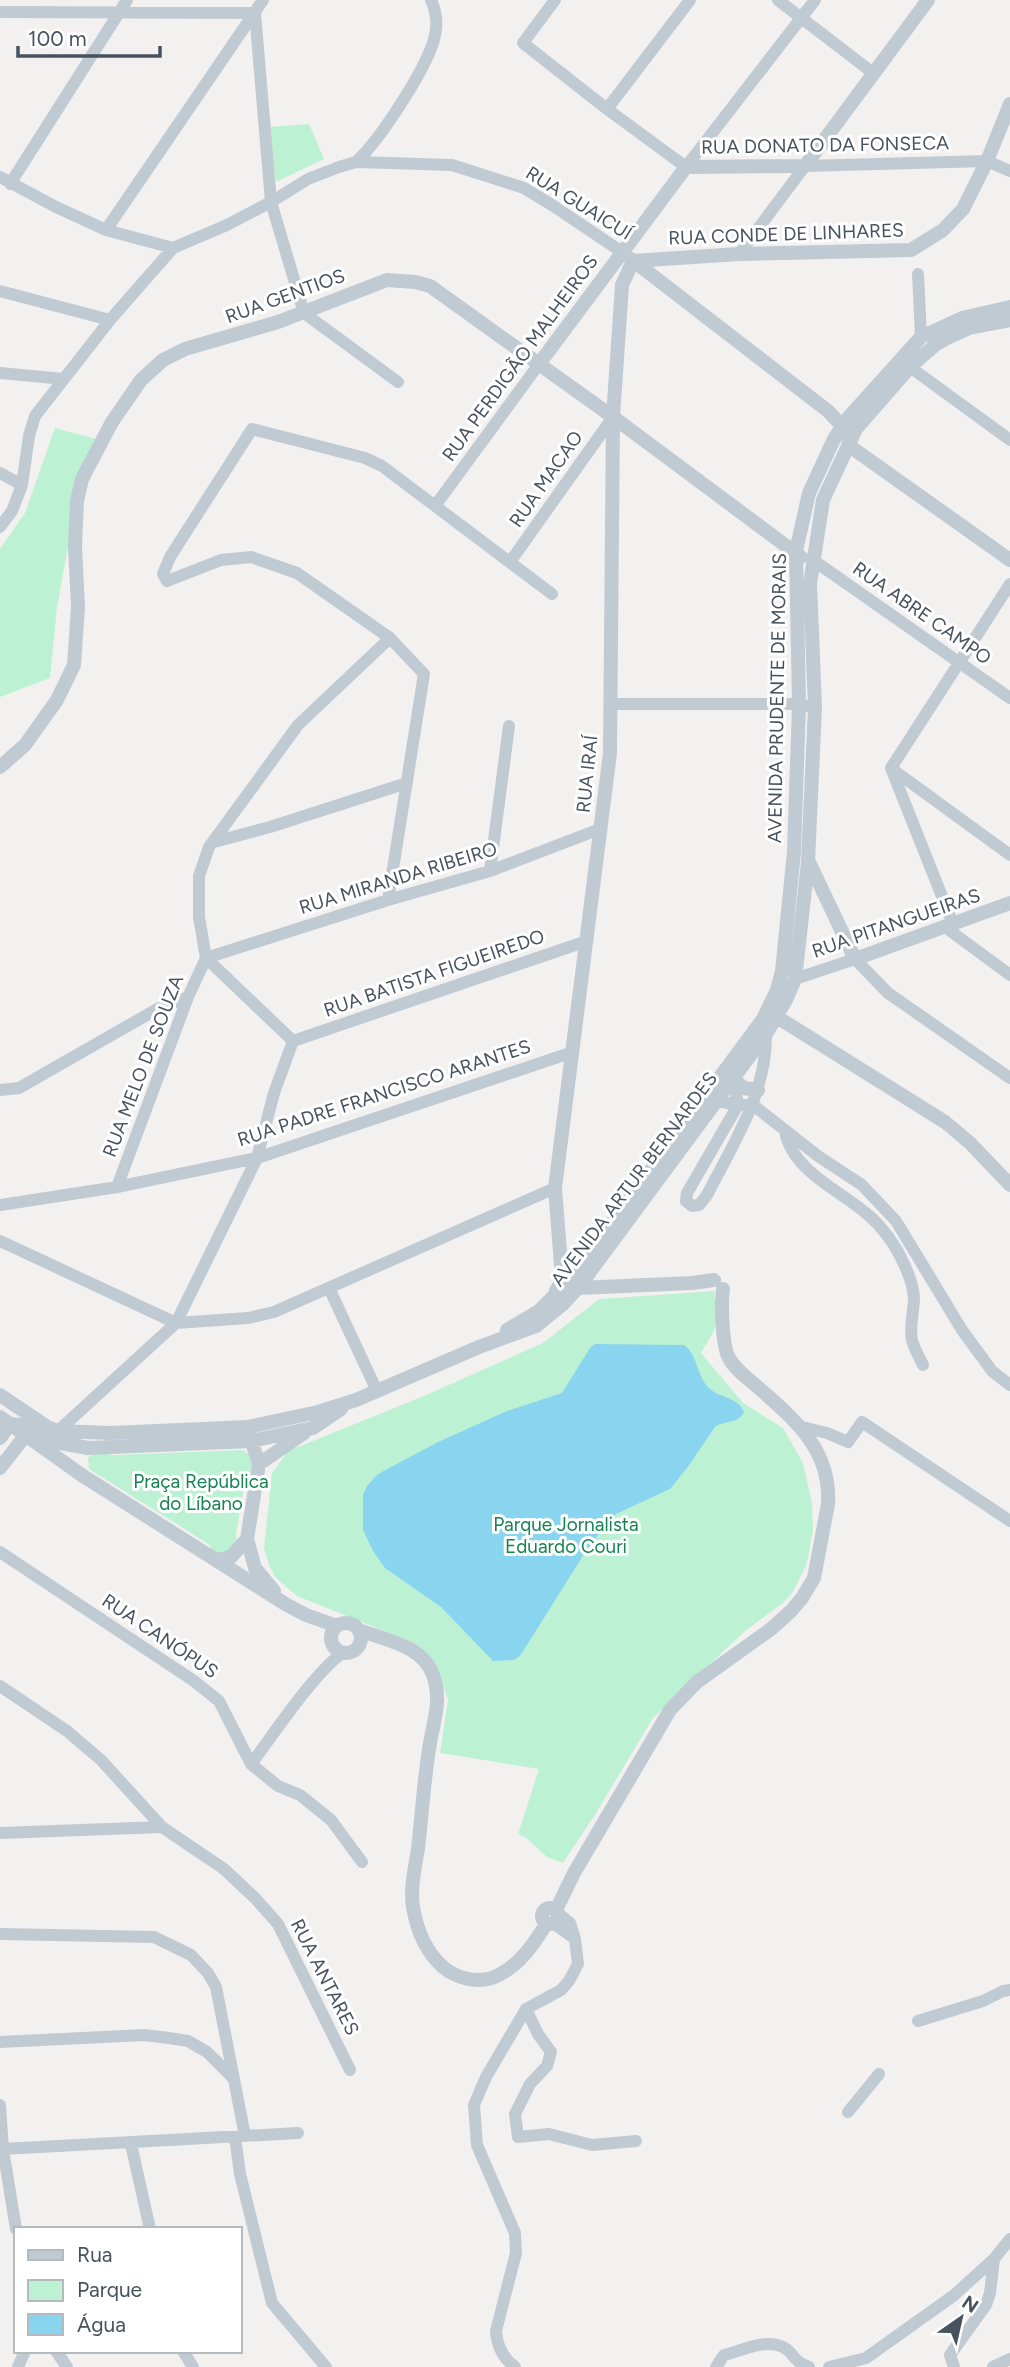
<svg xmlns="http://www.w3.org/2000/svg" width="1010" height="2367" viewBox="0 0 1010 2367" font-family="Figtree,sans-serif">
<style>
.green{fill:#bdf1d4}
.water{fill:#89d5f0}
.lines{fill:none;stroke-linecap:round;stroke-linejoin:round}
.minor{stroke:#c0cad2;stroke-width:12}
.tertiary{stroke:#c0cad2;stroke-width:14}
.labels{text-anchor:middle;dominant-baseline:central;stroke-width:6;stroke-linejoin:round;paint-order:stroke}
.street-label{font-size:19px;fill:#47525e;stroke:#fff}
.park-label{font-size:19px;fill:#148452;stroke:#fff}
</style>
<rect width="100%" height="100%" fill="#f3f0f0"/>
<path class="green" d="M309,124L324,159L276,182L269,127Z
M55,428L100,440L80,482L57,607L50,678L0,697V549L25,513Z
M715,1291L714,1297C726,1317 712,1334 701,1353L743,1403L783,1428L803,1463L812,1503L813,1530L807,1563L793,1592L783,1603L745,1631L653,1718L596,1813L563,1863L547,1857L525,1837L518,1834L539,1769L440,1753L448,1700L437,1669L409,1641L297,1596L275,1577L269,1565L264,1548L272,1473L288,1451L424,1396L543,1343L599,1299Z
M242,1450L249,1454L252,1466L251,1471L246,1474L236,1534L237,1541C231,1552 224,1555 211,1552L210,1545L89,1469L88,1458L94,1452L107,1451L110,1455H115Z"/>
<path class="water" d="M595,1344L684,1345C697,1354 697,1374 707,1386C716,1398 738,1396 744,1412C738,1424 725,1420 715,1427L687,1468L670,1489L616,1514L607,1523L586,1551L520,1656L514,1660L493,1661L441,1607L385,1568L373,1551L363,1530V1495L367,1486L378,1474L438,1442L507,1411L562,1393L590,1348Z"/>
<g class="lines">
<path class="minor" d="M555,0L523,43L607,109L686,167L815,0
M778,0L873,73
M0,12L255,13
M255,13L271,202L304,313L398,382
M607,109L690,0
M356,162C380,140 423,73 433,43C438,28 437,13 431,0
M0,177L56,207L106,230L173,248L227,225L271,202L308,179L339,167L356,162L452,165L524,188L552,205L622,252
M10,184L127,0
M106,230L263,0
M739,254L805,166L987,161L1010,171
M918,274L921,337
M0,291L110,320
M903,362L1010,440
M0,373L64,379
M0,473L22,485
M435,506L539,364
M0,527L12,511L22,485L29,436L35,416L110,320L173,248
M813,560L1010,698
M510,562L613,417
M611,704H791L815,707
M891,768L1010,584
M891,768L953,924
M892,769L1010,855
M214,842L270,827L407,783
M490,871L509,726
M388,900L424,674L390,638L297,573L251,557L221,560L167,581L163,574L170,557L252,429L365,458L382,466L552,594
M945,927L1010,975
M795,979L855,959L888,993L1010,1078
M293,1041L206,958L199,917V876L209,847L298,725L390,638
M293,1041L587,941
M734,1080L738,1105L687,1193L686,1201L692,1206L699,1205L707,1195C733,1144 767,1093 766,1034
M0,1090L19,1088L159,1008L188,997
M717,1101L738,1105H753L818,1156L862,1185L896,1221L962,1330L992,1371L1010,1385
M785,1131C793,1177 855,1195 882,1229C896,1245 912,1275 914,1297C914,1311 909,1327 912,1340C914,1348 919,1357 923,1365
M117,1187L188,997L206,958L388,900L490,871L600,829
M0,1205L117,1187L257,1158L573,1052
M0,1241L176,1323L248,1318L274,1312L555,1188
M329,1288L377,1391
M802,1427L827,1433L848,1442L862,1422L1010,1521
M58,1431L176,1323L257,1158L274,1093L293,1041
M0,1552L194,1681L219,1701L251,1764L278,1786L300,1795L331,1820L362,1862
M0,1686L67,1731L101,1760L162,1827L224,1869L255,1898L278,1924L350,2070
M251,1764C276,1731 311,1677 342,1653
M0,1833L162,1827
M553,1923L575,1939
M0,1934L154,1937L191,1955L208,1973L216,1987L245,2136
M526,2009L538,2034L551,2052L547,2066L530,2084L515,2114L518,2137L549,2134L592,2145L636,2141
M918,2021L983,2001L1003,1991L1010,1990
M0,2042L144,2035L169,2038L188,2041L207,2052L234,2079
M0,2105L3,2149L16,2229
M848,2112L879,2074
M235,2137L240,2174L272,2303L326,2367
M131,2144L150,2229
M3,2149L298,2133
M56,2351L67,2367
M183,2351L193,2367
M18,2367L25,2351
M515,2367C503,2358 497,2346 496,2331L516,2253L515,2233L477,2145L474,2105L486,2077L526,2009L561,1990L569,1981L578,1964L575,1939L570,1923L558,1913
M716,2367L724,2355C741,2351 766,2338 783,2347C794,2352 792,2361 809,2367
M829,2367L866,2358L953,2296L994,2259L1010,2239
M954,2367L950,2355L986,2305L990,2293L994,2259
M993,2367L1010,2359"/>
<path class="tertiary" d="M631,259L828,411L842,426L844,434
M633,261L739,254L911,250L943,230L963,209L987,161L1010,104
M539,364L686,167L805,166L928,0
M848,445L1010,560
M0,767L25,745L57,700L74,665L78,607L75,546L77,501L82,479L112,422L141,380L163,360L185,349L278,322L387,280L415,282L430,286L613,417L801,557
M809,862L855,959L1010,903
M777,1017L945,1122L970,1143L1010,1185
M734,1080L744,1088L758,1090
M578,1288L692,1283L714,1280
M556,1291L561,1282V1265L555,1188L610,753L613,417L622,285L633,261
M507,1330L539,1311L568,1282L763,1019L777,990L782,971L794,852L799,705L796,551L809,493L834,439L848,418L921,337L962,318L1010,307
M0,1395L46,1426
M0,1417L83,1476L287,1605L306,1615L337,1626
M10,1424L47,1427L58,1431L111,1433L248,1427L318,1412L356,1400L479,1347L536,1326L563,1304L578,1288L766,1034L786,1000L795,979L808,862L815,707L810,584L823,500L856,429L910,367L935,345L951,336L969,328L1010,320
M249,1433L259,1464L247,1539L255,1568L274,1591
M0,1438L10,1424
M33,1438L88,1448L251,1441L313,1428L341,1409
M259,1464L304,1433
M0,1468L25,1436
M216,1560L231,1557L247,1539
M331 1638a15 15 0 1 1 30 0a15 15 0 1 1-30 0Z
M359,1630C384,1640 423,1645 433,1675C442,1699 434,1720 430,1743C424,1778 422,1814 418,1849C415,1867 410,1888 413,1907C417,1931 425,1951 443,1967C456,1978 475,1983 492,1978C518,1968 533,1945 547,1923
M542 1916a8 8 0 1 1 16 0a8 8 0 1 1-16 0Z
M556,1910L574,1873L670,1710L697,1682L771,1629L791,1611L802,1598L814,1578L828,1504C831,1450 796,1421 760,1389C750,1380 735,1370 729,1358C722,1346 721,1303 723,1289"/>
</g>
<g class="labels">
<g class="street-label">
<text transform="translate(825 145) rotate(-1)">RUA DONATO DA FONSECA</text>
<text transform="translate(579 203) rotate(32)">RUA GUAICUÍ</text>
<text transform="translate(786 234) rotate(-2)">RUA CONDE DE LINHARES</text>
<text transform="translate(285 296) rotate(-20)">RUA GENTIOS</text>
<text transform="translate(520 358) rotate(-54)">RUA PERDIGÃO MALHEIROS</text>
<text transform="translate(546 479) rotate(-55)">RUA MACAO</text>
<text transform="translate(922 613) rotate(35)">RUA ABRE CAMPO</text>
<text transform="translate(777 698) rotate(-89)">AVENIDA PRUDENTE DE MORAIS</text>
<text transform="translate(587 774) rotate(-84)">RUA IRAÍ</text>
<text transform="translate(398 878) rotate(-17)">RUA MIRANDA RIBEIRO</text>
<text transform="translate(896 923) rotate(-19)">RUA PITANGUEIRAS</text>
<text transform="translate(434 973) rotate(-19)">RUA BATISTA FIGUEIREDO</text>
<text transform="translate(143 1066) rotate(-69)">RUA MELO DE SOUZA</text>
<text transform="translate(384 1093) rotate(-18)">RUA PADRE FRANCISCO ARANTES</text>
<text transform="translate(634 1179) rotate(-53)">AVENIDA ARTUR BERNARDES</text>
<text transform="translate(160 1636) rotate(34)">RUA CANÓPUS</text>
<text transform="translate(325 1977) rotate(63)">RUA ANTARES</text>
</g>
<g class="park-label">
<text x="201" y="1481">Praça República<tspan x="201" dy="22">do Líbano</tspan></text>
<text x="566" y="1524">Parque Jornalista<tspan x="566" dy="22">Eduardo Couri</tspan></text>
</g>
</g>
<rect x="14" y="2227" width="228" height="126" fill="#ffffff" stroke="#b5babf" stroke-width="2"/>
<rect x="28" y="2250" width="35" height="10" fill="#c0cad2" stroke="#b5babf" stroke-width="2"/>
<text x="77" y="2262" font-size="21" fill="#47525e">Rua</text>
<rect x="28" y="2280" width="35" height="21" fill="#bdf1d4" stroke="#b5babf" stroke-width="2"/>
<text x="77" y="2297" font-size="21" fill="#47525e">Parque</text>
<rect x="28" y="2314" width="35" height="21" fill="#89d5f0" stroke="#b5babf" stroke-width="2"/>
<text x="77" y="2332" font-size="21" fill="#47525e">Água</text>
<g transform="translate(961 2318) rotate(34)" stroke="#ffffff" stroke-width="5" paint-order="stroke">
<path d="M0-5L12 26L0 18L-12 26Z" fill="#47525e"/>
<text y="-10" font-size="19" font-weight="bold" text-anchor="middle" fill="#47525e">N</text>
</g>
<path d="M18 46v10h142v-10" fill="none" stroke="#47525e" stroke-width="3.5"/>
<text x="28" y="46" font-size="21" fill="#47525e" stroke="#ffffff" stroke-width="5" paint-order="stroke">100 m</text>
</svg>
